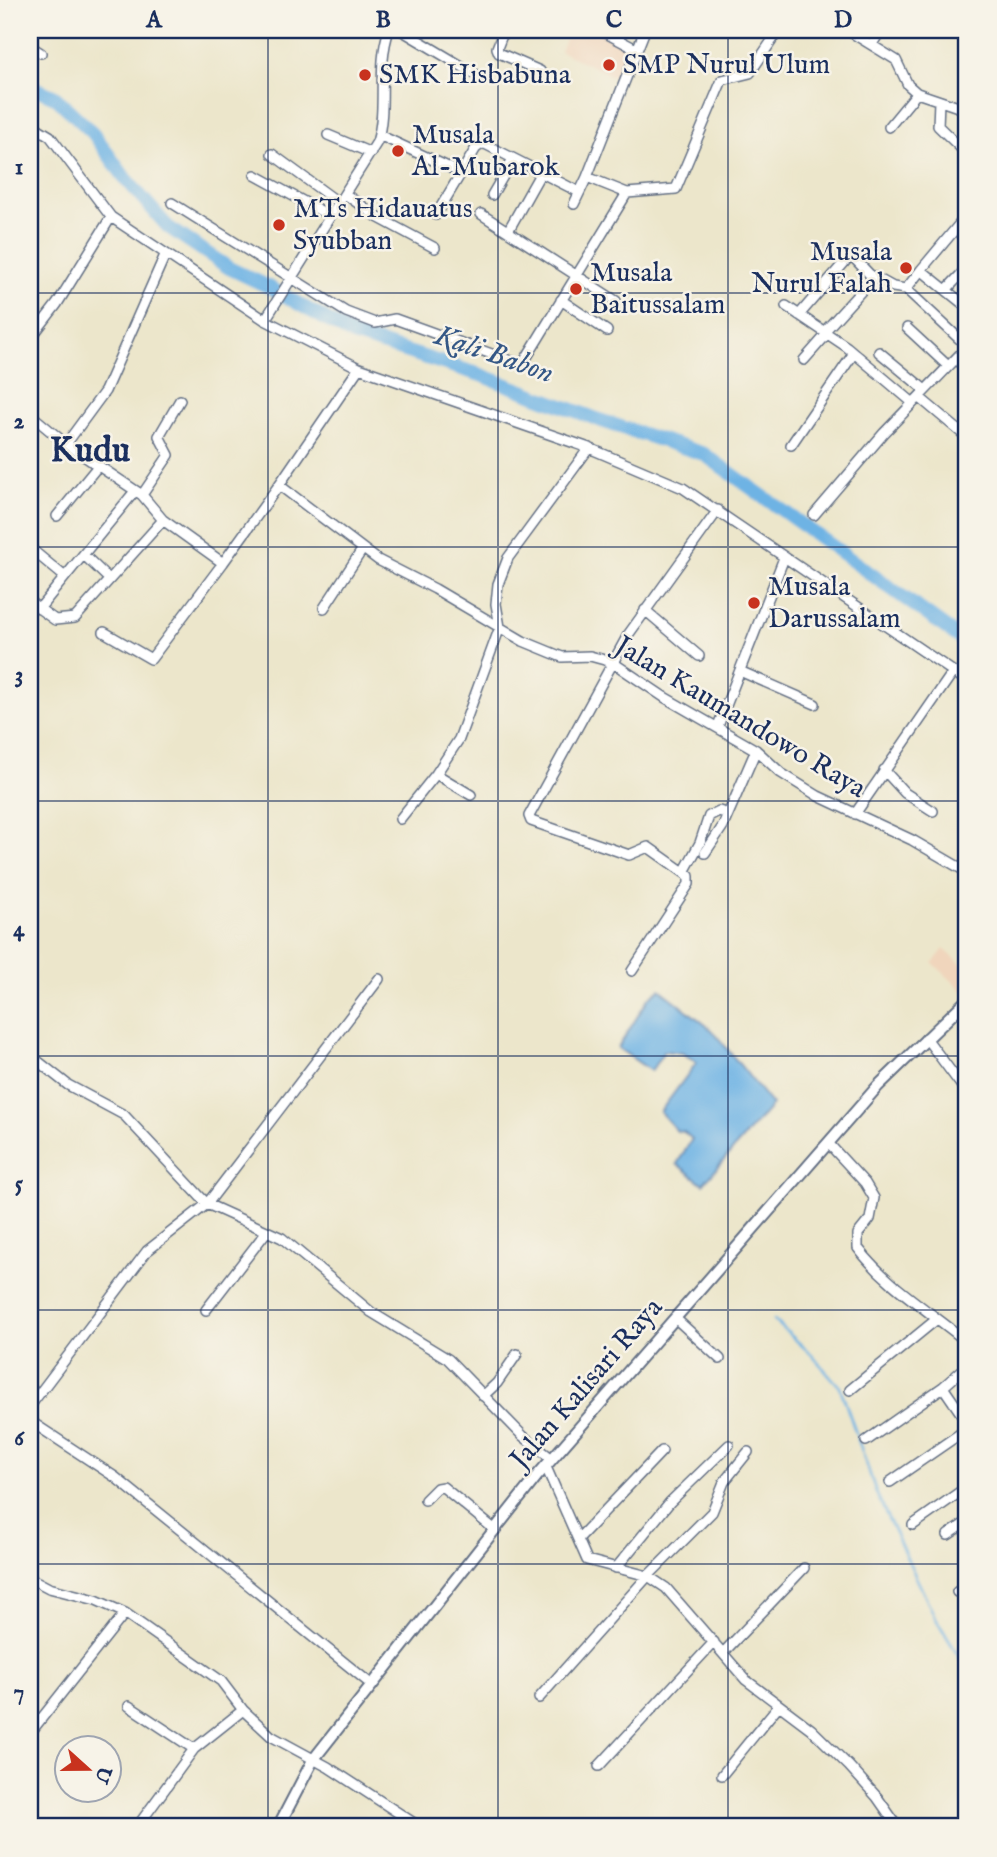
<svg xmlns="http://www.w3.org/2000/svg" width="997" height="1857" viewBox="0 0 997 1857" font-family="'IM FELL English',serif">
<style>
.built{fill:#f0d5bc}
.water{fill:#6eb3e4;stroke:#4471a1;stroke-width:2}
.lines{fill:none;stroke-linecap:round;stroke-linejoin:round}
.stream{stroke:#6eb3e4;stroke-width:2.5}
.river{stroke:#6eb3e4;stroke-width:14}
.minor-casing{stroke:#646f84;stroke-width:12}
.tertiary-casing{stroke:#646f84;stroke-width:14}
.minor{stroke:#fff;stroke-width:9}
.tertiary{stroke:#fff;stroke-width:10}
.grid{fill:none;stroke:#1b2f5e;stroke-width:2;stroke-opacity:0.55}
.poi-dot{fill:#c8321e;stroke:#f7f3e8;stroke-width:2.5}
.labels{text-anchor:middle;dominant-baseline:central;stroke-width:5;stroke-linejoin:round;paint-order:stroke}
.poi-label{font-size:28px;fill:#1b2f5e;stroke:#f7f3e8;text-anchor:start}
.street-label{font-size:28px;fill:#1b2f5e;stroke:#f7f3e8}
.water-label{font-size:30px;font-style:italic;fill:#345786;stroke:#f7f3e8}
.district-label{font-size:35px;font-weight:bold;fill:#1b2f5e;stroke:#f7f3e8}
.neatline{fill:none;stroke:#1b2f5e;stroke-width:2.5}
.grid-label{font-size:23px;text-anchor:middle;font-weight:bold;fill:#1b2f5e}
</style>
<rect width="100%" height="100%" fill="#f7f3e8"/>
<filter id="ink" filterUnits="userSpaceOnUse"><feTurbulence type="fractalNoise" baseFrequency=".0143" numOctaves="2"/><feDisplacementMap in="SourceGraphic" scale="14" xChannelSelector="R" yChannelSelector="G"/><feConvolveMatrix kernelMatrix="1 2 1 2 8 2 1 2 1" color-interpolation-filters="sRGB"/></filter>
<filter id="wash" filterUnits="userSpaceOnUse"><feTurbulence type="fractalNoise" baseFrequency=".00686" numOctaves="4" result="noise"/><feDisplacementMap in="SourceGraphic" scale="28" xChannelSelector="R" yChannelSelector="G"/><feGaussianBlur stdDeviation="1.57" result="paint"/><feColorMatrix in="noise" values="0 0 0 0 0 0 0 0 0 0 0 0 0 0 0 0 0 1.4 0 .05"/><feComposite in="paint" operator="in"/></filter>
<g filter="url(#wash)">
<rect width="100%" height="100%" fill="#ece6cb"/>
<path class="built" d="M569,30H595L634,49L621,80L560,51Z
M944,949L967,969V988L964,992L933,963Z"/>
<path class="water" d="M660,989L712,1030L772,1105L703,1184L677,1164L692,1139L684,1132L677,1131L660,1112L697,1062L682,1053L664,1051L651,1071L618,1048L649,998Z"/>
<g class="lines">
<path class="stream" d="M774,1320L810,1353L840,1387L877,1495L935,1617L967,1670"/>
<path class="river" d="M30,86L55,97L93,133L125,178L168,227L229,268L269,287L353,335L481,375L602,421L704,454L967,643"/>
</g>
</g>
<g filter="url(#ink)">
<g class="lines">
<g class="minor-casing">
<path id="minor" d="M153,30L156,33
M401,30L480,77
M504,30L497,48L499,53L540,71
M600,30L636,49
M847,30L896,60L908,85L917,93L967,110
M872,44L881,30
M30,46L41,53
M939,101L938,126L967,154
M30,124L50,136L111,217L265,320L359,368L589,448L683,488L967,681
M889,127L917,93
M328,135L371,153
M379,135L461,173
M30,141L39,129
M272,154L339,203
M255,175L330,216
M627,193L676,189L722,80L750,73L779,30
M345,194L379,218L435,248
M492,195L513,159
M172,203L346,312L375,323L395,319L522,365L627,193L587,177L645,30
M574,204L587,177
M481,214L616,301
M436,215L476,148L483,143L579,192
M508,231L540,174
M921,270L967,215
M873,276L893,287L906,289
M946,290L967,268
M561,300L607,331
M786,306L847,347L912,402
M967,307L921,270L906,289L967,346
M799,315L849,257H853L873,278L824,332
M265,320L377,142C388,105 376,67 389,30
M907,328L948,366
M30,339L57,304L111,217
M879,352L925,390
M804,360L827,334
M919,397L963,434
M30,414L66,444L142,495L163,520L223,563L279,485L378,560L435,589L523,641L562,657L590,656L612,662L664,697L756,750L781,773L818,796L912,840L967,872
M66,444L105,391L165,255
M791,445L854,353
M279,485L359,368
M142,495L169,455L159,436L180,400
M814,515L884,433L967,347
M57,516L98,466
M30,548L65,577
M84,555L109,579
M30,602L55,620L75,618L163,520
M324,608L362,550
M39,609L135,491
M645,610L699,656
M104,632L151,659L223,563
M742,672L815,704
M718,726L784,558
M884,770L905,793L933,811
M436,774L471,795
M855,814L953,672
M400,819L436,774L459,739L500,627L496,604L498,584L508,558L589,448
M705,853L723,826L756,750
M684,872L700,843L709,816L719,811L728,814
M632,971L689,884V876L648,847L629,855L531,821L529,816L628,635L718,510
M926,1038L967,1093
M30,1055L68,1085L124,1115L207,1204L282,1238L371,1312L448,1359L523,1436L552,1459
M829,1144L865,1183L874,1198L870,1219L858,1234V1248C888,1287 930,1311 967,1342
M206,1310L267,1231
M675,1318L720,1359
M943,1387L967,1422
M850,1390L937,1319
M483,1396L497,1383L517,1354
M30,1406L147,1251L207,1204L379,979
M30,1421L115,1477L372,1685
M866,1441L943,1387L967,1366
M546,1467L587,1560L648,1576L666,1588L746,1680L811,1729L849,1766L877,1797L898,1827
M890,1482L967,1429
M425,1500L437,1488L443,1487L494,1529
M913,1525L967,1487
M948,1535L967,1522
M578,1539L662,1451
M616,1568L670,1502L729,1445
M30,1578L49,1588L96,1600L125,1613L221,1681L243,1710L271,1736L328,1767L420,1827
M957,1592L967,1585
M723,1653L804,1568
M539,1698L648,1576L712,1512L724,1482L748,1452
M129,1706L194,1749
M30,1733L125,1613
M599,1766L714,1642
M722,1775L779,1705
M137,1827L194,1749L243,1710"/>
</g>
<g class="tertiary-casing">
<path id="tertiary" d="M278,1827L313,1760L537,1476L878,1086L967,1000"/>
</g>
<use href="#minor" class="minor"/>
<use href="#tertiary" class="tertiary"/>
</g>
</g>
<path class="grid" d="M268,30V1827M498,30V1827M728,30V1827M30,293H967M30,547H967M30,801H967M30,1056H967M30,1310H967M30,1564H967"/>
<g class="poi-dot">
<circle cx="609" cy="65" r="7"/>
<circle cx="365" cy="75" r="7"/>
<circle cx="398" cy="151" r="7"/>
<circle cx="279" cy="225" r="7"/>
<circle cx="906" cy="268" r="7"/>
<circle cx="576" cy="289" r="7"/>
<circle cx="754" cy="603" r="7"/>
</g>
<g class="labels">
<g class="poi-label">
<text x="623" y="65">SMP Nurul Ulum</text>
<text x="379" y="75">SMK Hisbabuna</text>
<text x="412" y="135">Musala<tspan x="412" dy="32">Al-Mubarok</tspan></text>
<text x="293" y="209">MTs Hidauatus<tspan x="293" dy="32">Syubban</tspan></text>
<text x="892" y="252" text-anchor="end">Musala<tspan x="892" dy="32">Nurul Falah</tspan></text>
<text x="590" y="273">Musala<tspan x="590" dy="32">Baitussalam</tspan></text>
<text x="768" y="587">Musala<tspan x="768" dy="32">Darussalam</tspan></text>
</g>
<g class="street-label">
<text transform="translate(740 718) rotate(31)">Jalan Kaumandowo Raya</text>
<text transform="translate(587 1384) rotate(-49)">Jalan Kalisari Raya</text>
</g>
<g class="water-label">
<text transform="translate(494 355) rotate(19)">Kali Babon</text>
</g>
<g class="district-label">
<text x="90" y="451">Kudu</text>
</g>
</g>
<rect width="997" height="1857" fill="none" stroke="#f7f3e8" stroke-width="77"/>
<g transform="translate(88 1769) rotate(111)"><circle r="33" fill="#f7f3e8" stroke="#9fa5b1" stroke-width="2"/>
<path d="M0-5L12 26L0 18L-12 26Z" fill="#c8321e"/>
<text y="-10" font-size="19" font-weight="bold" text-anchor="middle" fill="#1b2f5e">U</text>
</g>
<rect x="38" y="38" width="920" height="1780" class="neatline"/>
<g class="grid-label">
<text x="154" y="27">A</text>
<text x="383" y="27">B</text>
<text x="614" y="27">C</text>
<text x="843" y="27">D</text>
<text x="19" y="174">1</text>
<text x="19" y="428">2</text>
<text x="19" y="682">3</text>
<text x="19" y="936">4</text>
<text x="19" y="1191">5</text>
<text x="19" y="1445">6</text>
<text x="19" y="1699">7</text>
</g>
</svg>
